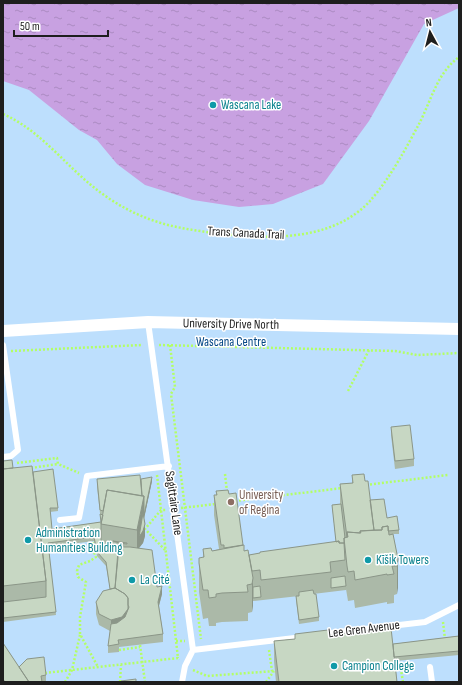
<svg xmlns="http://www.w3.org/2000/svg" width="462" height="685" viewBox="0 0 462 685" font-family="'Sofia Sans Condensed',sans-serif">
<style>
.park{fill:#bddffd}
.water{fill:url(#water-ripples)}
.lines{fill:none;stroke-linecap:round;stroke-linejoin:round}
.path{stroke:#b3ff65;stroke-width:2.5;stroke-dasharray:2 2;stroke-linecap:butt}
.lane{stroke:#fff;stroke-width:6}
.street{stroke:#fff;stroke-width:12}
.wall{fill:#abb9a8}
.shaded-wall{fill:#8b9688}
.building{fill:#c7d7c3;stroke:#8b9688}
.culture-dot{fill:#0f9aa8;stroke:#fff;stroke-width:1.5}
.education-dot{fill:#8d6e63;stroke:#fff;stroke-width:1.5}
.labels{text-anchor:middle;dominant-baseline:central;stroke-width:3;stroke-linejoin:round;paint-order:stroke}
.culture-label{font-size:13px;fill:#0d838f;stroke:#fff;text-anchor:start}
.street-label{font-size:13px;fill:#1e1e1e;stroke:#fff}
.park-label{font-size:13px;fill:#044785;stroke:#fff}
.education-label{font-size:13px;fill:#785e54;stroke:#fff;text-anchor:start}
</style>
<defs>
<pattern id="water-ripples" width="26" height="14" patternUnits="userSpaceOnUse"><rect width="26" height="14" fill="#c8a1e1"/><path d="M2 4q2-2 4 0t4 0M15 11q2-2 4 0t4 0" fill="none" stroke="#ab8ac1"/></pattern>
</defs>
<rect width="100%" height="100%" fill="#e3f0e4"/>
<path class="park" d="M3,3H459V682H3Z"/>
<path class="water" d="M3,3H459V8L424,24L369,121L323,184L273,204L239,207L193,200L145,185L117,164L97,140L79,130L29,90L3,81Z"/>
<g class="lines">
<path class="path" d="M3,114C44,132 68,170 104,195C118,205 133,213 149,219C170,227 192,230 214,233C264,239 330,243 369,202C389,180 405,150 419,124C431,101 437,73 459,57
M159,345L395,351L417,355L459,353
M170,345L175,387L171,394L201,639
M11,351L142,345
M348,391L369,350
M17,463L57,458L58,464L79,473
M31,468L58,464
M225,474L227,492
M157,475L178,658
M366,485L448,475
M235,501L343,488
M181,508L216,504
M165,550L145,529L161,510H166
M96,551L93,543L91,544L96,557L90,561L79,565L77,571L78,577L86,582L80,617V634L98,667
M443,622L445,639
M176,641H185
M140,645L145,682
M119,650L140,647
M269,650L272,671
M397,661L401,670L403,682
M193,670L207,676L275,671
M45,673L178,658L179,660
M65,682L72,670L80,635
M120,682L121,665
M266,682L274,671"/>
<path class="lane" d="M148,322L193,650L185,666L182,682
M3,345L18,450L11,456L3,457
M60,520L79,518L87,476L169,466
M322,634L425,622L459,605
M193,650L303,637
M430,667L432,682"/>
<path class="street" d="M3,331L148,322L459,329"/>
</g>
<path class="wall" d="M391,427L414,459V466L395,469L391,435Z
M3,461L13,468L33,472L58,508V511L50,512L52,529L101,522L97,487V479H141L152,481L144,518L145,536L143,543L139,548L157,587L162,594L159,606L163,634V642L119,647V652L108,653V646L110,631L99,625L96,614V602L110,589L106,566L97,556L94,541L48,547L56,615L3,622Z
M352,475L365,481L370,500L387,518L399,530V534H393L398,559L397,594L394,595V603L387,604V602L355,608L354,600L348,601L346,589V590L313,594L319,617V621L299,624L296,600V596H299L253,601L252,612L248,613V621L222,622L216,623V626H209L208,618L203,619L199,592V563L203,557V549L212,551L219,549L214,515V495H216V491L229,494L244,551L249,555L336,542L332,505L340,504V484L352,483Z
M295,634L329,635L393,644L459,636V655L395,661L397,682H276L274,661V641L295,639Z
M3,643L19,667L46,675V682H3Z"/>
<path class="shaded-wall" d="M152,477V481L144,519L145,524V536L143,543L139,548L137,556V530L144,496Z
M398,559V588L397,594V566Z
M253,578V606L252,612V584Z
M162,586V594L158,609V602Z
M128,609V620L111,632V620Z"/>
<path class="building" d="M410,425L414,459L395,461L391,427Z
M12,460L13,468L3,469V461Z
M32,466L46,581L3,586V469Z
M53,469L58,508H50L52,529L101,522L100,514L103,515L101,524V545L113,548L118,551L115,588L110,589L106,562L97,552L94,537L48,543L56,612L3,618V602L46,597V581L33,472Z
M364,474L365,481H368L374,530L360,531V533L347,532V537L340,484L353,483L352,475Z
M140,475L142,496L107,490L103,511L100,510L97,479Z
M152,477L144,515V496H142L141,479Z
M107,490L144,496L137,530L101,524Z
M228,490L229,494L236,493L243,545L224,548V545H221L214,495H217L216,491Z
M384,499L387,518L397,516L399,530L388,531V526L382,527V530H374L370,500Z
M341,504L345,538H344V543H339V541L336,542L332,505Z
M143,513L145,524L143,531L139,537Z
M388,526L389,535L393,534L398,559L397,566H392L394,574L387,575V574L355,580L354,571L348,572L347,566L344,538L348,537L347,532L361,533L360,531L382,530V527Z
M113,541L127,543V544L119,543Z
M339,541V543H344L345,560L330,562L331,572L261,580L260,570L252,571L249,555L260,553V552Z
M244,545V551L248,550L253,578L252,584L247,585L248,592L222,593L216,594V597L209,598L208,590H203L199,563V558L204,557L203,549L211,548L212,551Z
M119,547H130L152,550L157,587L162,586L158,602L163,634L118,640L119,644L108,646L111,624L117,623L125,617L129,607L128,605V598L125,594L115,588Z
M345,576L346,586L331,588V578Z
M260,586L261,597L253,598V587Z
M115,588L125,594L128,598V609L122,617L111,620L99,614L96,602L103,591Z
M313,590L314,594H316L319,617L299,620L296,596H299V592Z
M391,628L397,682H279L274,641L295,639V634L328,630L329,635Z
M459,636V651L394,657L393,644Z
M3,643L29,682H5L3,679Z
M44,657L46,675L41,676L42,682H29L19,667L27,659Z
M136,679V682H121V681Z"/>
<g class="culture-dot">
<circle cx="213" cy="105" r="4"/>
<circle cx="28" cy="540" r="4"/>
<circle cx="368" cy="560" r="4"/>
<circle cx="132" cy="580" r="4"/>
<circle cx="334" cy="666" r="4"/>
</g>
<circle class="education-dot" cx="231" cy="502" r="4"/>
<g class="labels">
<g class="culture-label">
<text x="221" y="105">Wascana Lake</text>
<text x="36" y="533">Administration<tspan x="36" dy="15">Humanities Building</tspan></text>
<text x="376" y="560">Kīšik Towers</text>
<text x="140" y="580">La Cité</text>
<text x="342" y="666">Campion College</text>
</g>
<g class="street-label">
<text transform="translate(246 233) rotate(3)">Trans Canada Trail</text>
<text transform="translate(231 324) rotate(1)">University Drive North</text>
<text transform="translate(174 503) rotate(82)">Sagittaire Lane</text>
<text transform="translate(364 629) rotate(-7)">Lee Gren Avenue</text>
</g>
<g class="park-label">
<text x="231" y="342">Wascana Centre</text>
</g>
<g class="education-label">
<text x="239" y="495">University<tspan x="239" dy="15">of Regina</tspan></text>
</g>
</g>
<rect width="462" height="685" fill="none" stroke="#1e1e1e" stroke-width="8"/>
<g transform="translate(430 32) rotate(353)" stroke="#ffffff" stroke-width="3" paint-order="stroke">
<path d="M0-3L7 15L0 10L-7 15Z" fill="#1e1e1e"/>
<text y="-6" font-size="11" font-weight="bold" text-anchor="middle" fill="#1e1e1e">N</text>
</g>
<path d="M14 30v6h94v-6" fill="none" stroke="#1e1e1e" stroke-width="2"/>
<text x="20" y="30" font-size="12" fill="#1e1e1e" stroke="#ffffff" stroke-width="3" paint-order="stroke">50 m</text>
</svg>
